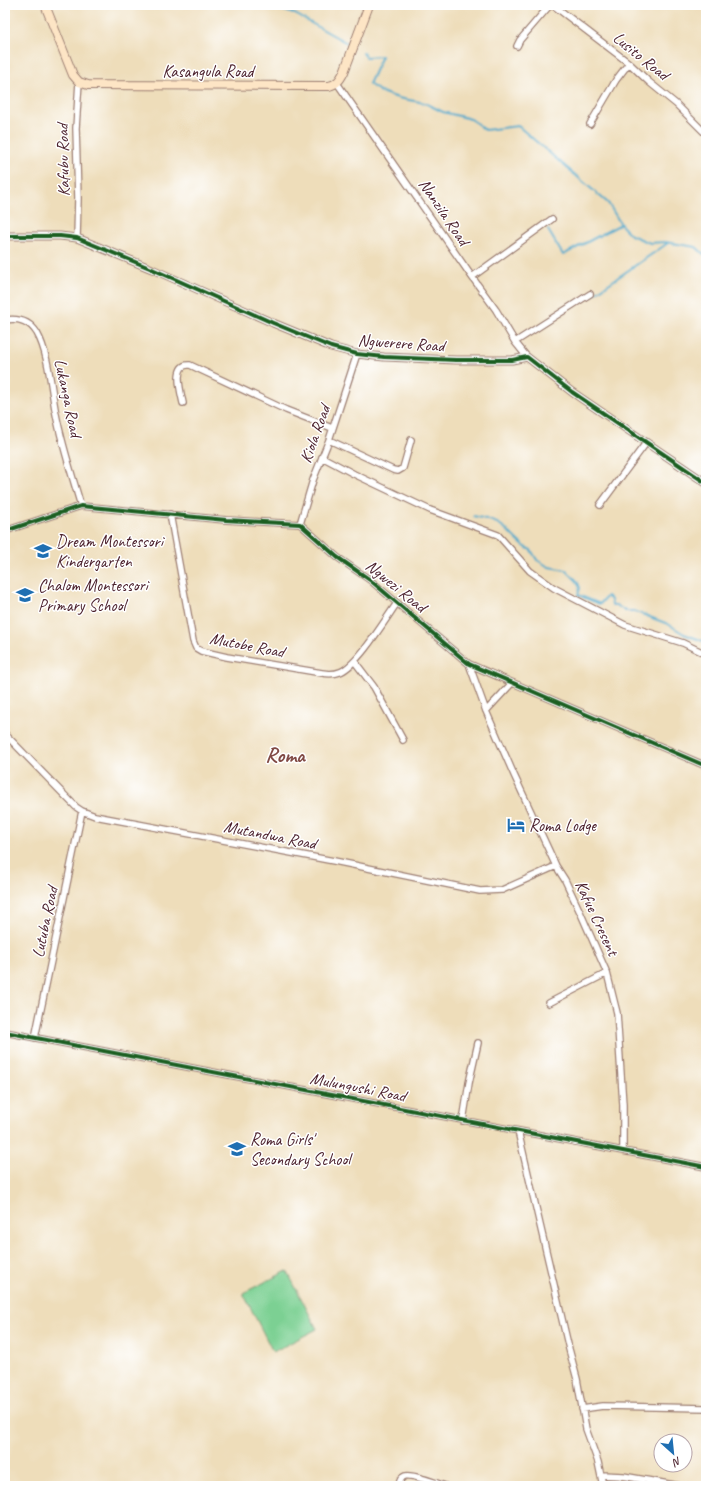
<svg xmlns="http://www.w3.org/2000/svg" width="711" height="1491" viewBox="0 0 711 1491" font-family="Caveat,sans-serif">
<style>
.green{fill:#7bd093;stroke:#62785f}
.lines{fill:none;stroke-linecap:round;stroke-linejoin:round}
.stream{stroke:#4ea9cc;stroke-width:2}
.minor-casing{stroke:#9c7e72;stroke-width:8}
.tertiary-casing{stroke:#9c7e72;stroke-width:9}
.secondary-casing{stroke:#9c7e72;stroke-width:10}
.minor{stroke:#fff;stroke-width:5.5}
.tertiary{stroke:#fff;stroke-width:7}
.secondary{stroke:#fde5c5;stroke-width:8}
.cycleway-casing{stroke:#fff;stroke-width:6}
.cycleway{stroke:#1b5e20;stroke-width:4}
.labels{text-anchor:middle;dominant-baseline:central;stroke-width:3;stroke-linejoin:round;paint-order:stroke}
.street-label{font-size:17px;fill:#4a1f2b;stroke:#fff}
.poi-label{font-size:17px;fill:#4a1f2b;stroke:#fff;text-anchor:start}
.district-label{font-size:21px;font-weight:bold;fill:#814a45;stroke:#fff}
</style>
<rect width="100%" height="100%" fill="#fff"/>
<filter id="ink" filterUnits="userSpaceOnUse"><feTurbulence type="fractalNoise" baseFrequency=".025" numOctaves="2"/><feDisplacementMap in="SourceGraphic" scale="8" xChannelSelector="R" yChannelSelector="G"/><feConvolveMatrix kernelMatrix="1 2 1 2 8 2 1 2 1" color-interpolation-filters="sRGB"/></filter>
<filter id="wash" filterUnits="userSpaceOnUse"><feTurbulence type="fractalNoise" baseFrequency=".012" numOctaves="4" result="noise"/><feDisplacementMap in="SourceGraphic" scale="16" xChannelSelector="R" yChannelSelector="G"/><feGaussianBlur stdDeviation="0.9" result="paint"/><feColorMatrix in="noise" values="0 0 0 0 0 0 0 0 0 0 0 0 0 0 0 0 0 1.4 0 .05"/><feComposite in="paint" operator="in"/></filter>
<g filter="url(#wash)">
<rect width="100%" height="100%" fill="#eeddba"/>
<path class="green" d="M287,1271L317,1329L273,1352L243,1293Z"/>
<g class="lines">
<path class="stream" d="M266,5L295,14L347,43
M363,53L366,57L382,56L369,84L381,92L398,98L425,103L443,112L471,119L485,130L518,126L608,203L622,226L631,235L650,243L665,242L696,247L706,256
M548,230L563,255L621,224
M591,296L668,243
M474,516C482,518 492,520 499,524C511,531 518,545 531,550L537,560L549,567L566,570L577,581L580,588L578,595L600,604L607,596L611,600L612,605H616L625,611H634L668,624L684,634L706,642"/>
</g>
</g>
<g filter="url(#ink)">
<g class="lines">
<g class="minor-casing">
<path id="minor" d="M553,5L629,63L649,82L676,104L706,134
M517,46L520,40L550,5
M337,83L472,277L496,310L515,342L527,357
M590,124L616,80L629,63
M77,238L78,198L76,128L79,82
M472,277L552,219
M5,320C18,318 29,320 37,333C49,354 51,390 56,414C62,445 72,475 81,506
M515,342L590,294
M183,403C181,393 172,363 190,365L286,410L332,428
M329,440L393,470L398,471L403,468L411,440
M322,457L354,474L430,510L498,535L530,571L554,588L625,625L683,643L706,654
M600,505L646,443
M170,514L193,641L196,648L201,651L227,657L322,673C328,674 335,674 340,672C358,665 385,620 397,603
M300,524L313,480L329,440L357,354
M5,531L81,506L226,520L300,524L337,557L370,580L469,664L706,766
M355,662L374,687L403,740
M469,664L486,711L514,775L556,866L565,880L581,914L607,973L617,1013L623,1105V1151
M486,711L512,683
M5,734L76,807L82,811L95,816L334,861L480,891L502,890L556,866
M549,1003L607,973
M5,1032L706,1167
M35,1038L82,811
M463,1121L469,1083L478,1043
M518,1131L569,1349L577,1379L586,1429L598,1462L603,1486
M582,1409L603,1406L706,1408
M601,1475L623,1476L680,1486
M399,1486C399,1482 400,1478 405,1476C411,1474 437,1483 445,1486"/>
</g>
<g class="tertiary-casing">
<path id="tertiary" d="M5,236H60L77,238L152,269L273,323L331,347L357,354L384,357L456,360H512L527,357L572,392L706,483"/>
</g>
<g class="secondary-casing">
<path id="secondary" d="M45,5L73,75L79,82L88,85L329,86C337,84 340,80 344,72L369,5"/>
</g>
<use href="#minor" class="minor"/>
<use href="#tertiary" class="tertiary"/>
<use href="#secondary" class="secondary"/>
<g class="cycleway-casing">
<path id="cycleway" d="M5,236H60L77,238L152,269L273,323L331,347L357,354L384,357L456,360H512L527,357L572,392L706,483
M5,531L81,506L226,520L300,524L337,557L370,580L469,664L706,766
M5,1032L706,1167"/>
</g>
<use href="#cycleway" class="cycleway"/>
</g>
</g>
<defs>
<g id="school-bare" transform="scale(1.38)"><path d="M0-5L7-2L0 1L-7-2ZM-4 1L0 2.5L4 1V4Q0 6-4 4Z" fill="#1f6fb2" stroke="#fff" stroke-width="2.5" paint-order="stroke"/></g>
<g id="hotel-bare" transform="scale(1.38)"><path d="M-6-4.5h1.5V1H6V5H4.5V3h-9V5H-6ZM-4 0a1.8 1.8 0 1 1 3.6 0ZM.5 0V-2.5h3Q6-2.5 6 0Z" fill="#1f6fb2" stroke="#fff" stroke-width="2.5" paint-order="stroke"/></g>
</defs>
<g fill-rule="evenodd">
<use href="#school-bare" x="43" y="551"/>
<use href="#school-bare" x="25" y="595"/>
<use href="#hotel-bare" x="516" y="825"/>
<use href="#school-bare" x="237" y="1149"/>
</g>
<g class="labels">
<g class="street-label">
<text transform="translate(641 56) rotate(39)">Lusito Road</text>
<text x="208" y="71">Kasangula Road</text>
<text transform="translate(63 160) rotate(-91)">Kafubu Road</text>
<text transform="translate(444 212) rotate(56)">Nanzila Road</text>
<text transform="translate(401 343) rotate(4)">Ngwerere Road</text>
<text transform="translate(68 398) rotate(78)">Lukanga Road</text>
<text transform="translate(315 434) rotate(-70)">Kiola Road</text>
<text transform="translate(396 586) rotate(39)">Ngwezi Road</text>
<text transform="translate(247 645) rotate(11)">Mutobe Road</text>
<text transform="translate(270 835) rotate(11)">Mutandwa Road</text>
<text transform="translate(597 918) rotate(65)">Kafue Cresent</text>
<text transform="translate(45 922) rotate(-78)">Lutuba Road</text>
<text transform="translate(358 1087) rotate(11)">Mulungushi Road</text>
</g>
<g class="poi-label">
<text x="56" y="541">Dream Montessori<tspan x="56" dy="20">Kindergarten</tspan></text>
<text x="38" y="585">Chalom Montessori<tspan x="38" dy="20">Primary School</tspan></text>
<text x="529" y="825">Roma Lodge</text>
<text x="250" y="1139">Roma Girls'<tspan x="250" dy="20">Secondary School</tspan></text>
</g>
<g class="district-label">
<text x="285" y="755">Roma</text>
</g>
</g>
<rect width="711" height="1491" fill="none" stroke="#fff" stroke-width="20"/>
<g transform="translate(673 1453) rotate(153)"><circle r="19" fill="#ffffff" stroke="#b7a5aa"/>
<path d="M0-3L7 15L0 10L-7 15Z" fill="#1f6fb2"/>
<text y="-6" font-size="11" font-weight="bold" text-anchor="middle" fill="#4a1f2b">N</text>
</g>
</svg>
